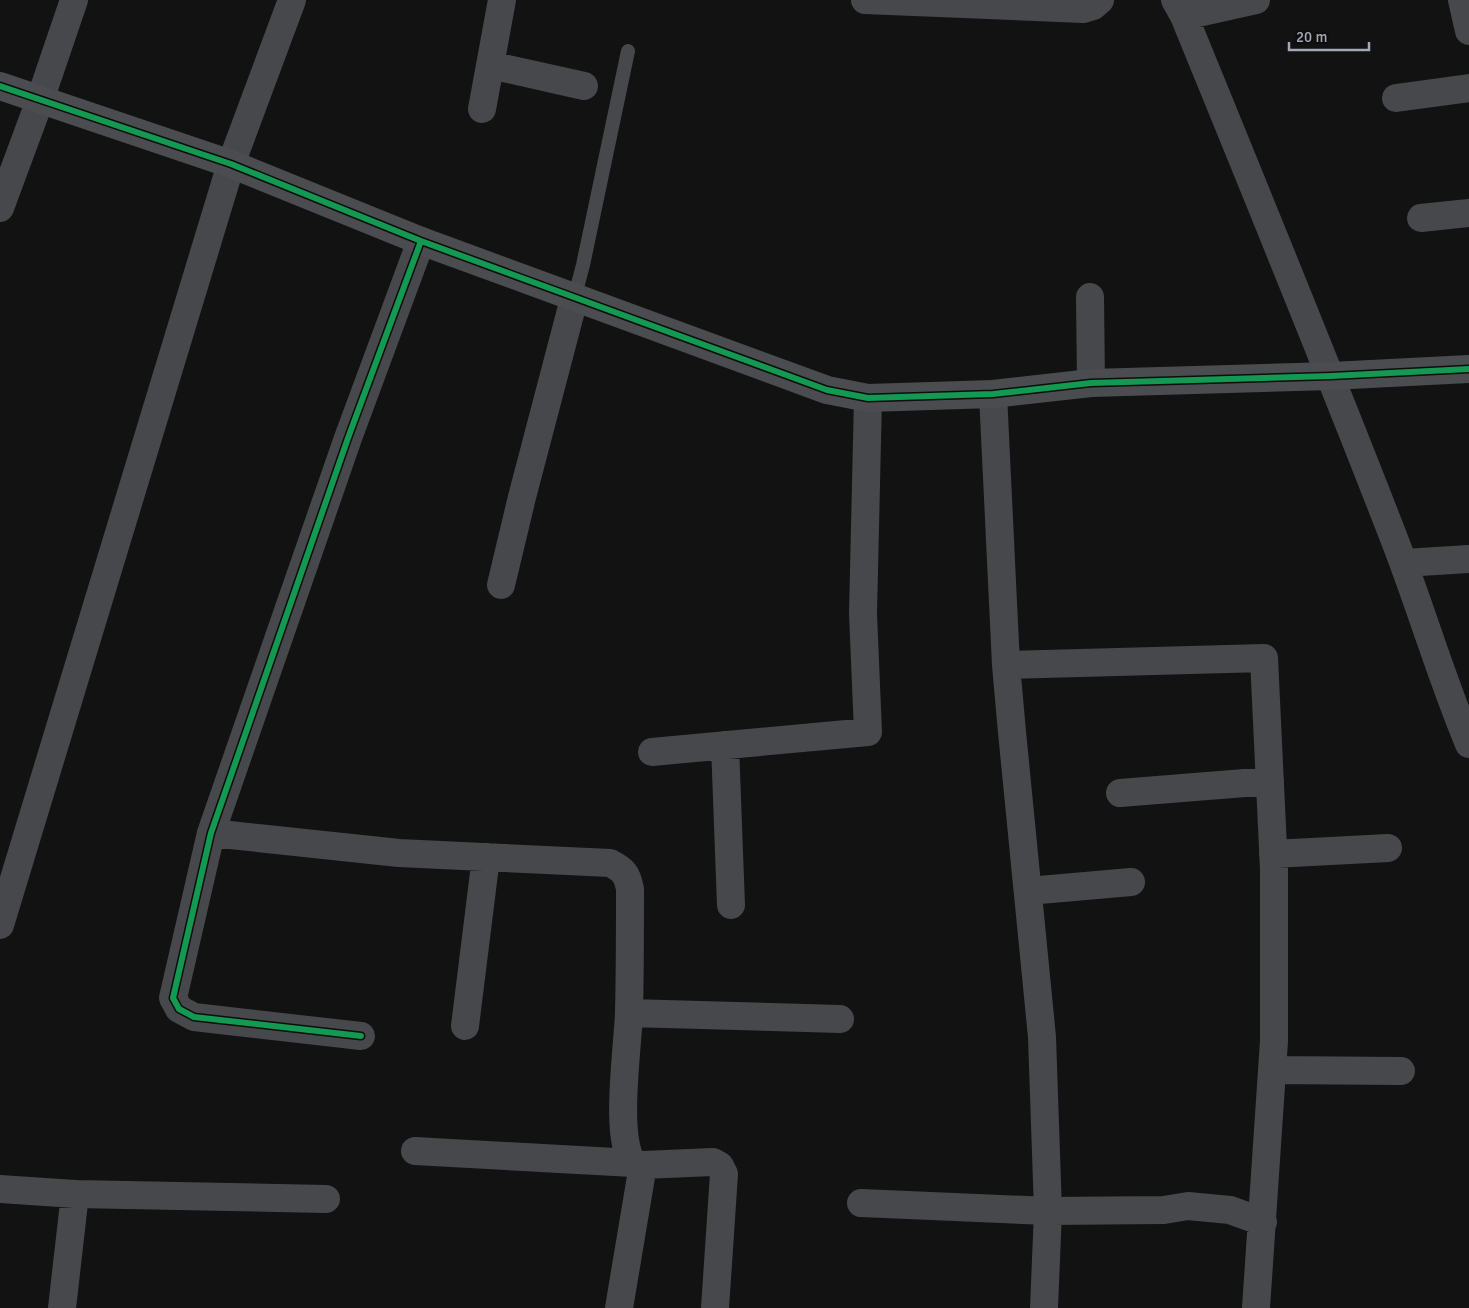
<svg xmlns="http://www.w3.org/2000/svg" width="1469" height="1308" viewBox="0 0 1469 1308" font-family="Signika,sans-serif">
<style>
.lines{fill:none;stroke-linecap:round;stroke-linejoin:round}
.lane{stroke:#47484b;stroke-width:14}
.street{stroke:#47484b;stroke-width:28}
.secondary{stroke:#4b4c4f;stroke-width:28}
.cycleway-casing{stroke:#0d0d0e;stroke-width:9}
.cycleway{stroke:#139951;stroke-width:6}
</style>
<rect width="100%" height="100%" fill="#121213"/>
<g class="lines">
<path class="lane" d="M574,299L583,265L628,51"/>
<path class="street" d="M865,0L1083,9L1093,6L1100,0
M1175,0L1184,16C1255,190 1327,365 1395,541C1421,608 1441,677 1469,744
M1462,0L1469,31
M1184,16L1256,0
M490,65L584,86
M1396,98L1469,88
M482,109L502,0
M0,208L40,100L74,0
M1421,218L1469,213
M1090,297L1091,383
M993,394L1006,665L1012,732L1042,1037L1048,1211L1044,1308
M1404,563L1469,559
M501,585L522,497L574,299
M1006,665L1264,658L1274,869V1041L1256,1308
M725,745L731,905
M652,752L868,732L863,614L868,398
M1120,793L1270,781
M211,833L399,853L610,863C624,870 627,874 630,889C630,930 630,971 629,1012C628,1047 614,1137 633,1163L643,1165L713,1162L720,1166L724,1174L715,1308
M1273,854L1388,848
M1028,891L1131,882
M0,925L231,164L292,0
M629,1013L840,1019
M465,1026L486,857
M361,1036L194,1017L179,1009L173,998L211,833L348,438L421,241
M1272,1070L1401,1071
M415,1151L633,1163
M0,1189L75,1194L326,1199
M861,1203L1048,1211L1164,1210L1188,1206L1230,1210L1263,1222
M62,1308L75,1194
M619,1308L643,1165"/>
<path class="secondary" d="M0,86L231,164L421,241L827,390L868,398L993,394L1091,383L1331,376L1469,369"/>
<g class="cycleway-casing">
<path id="cycleway" d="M0,86L231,164L421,241L827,390L868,398L993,394L1091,383L1331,376L1469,369
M361,1036L194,1017L179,1009L173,998L211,833L348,438L421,241"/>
</g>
<use href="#cycleway" class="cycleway"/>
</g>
<path d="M1289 42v8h80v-8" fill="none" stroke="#a3a9b4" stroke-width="2.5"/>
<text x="1296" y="42" font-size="15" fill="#a3a9b4" stroke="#0d0d0e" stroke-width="4" paint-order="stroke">20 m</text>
</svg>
